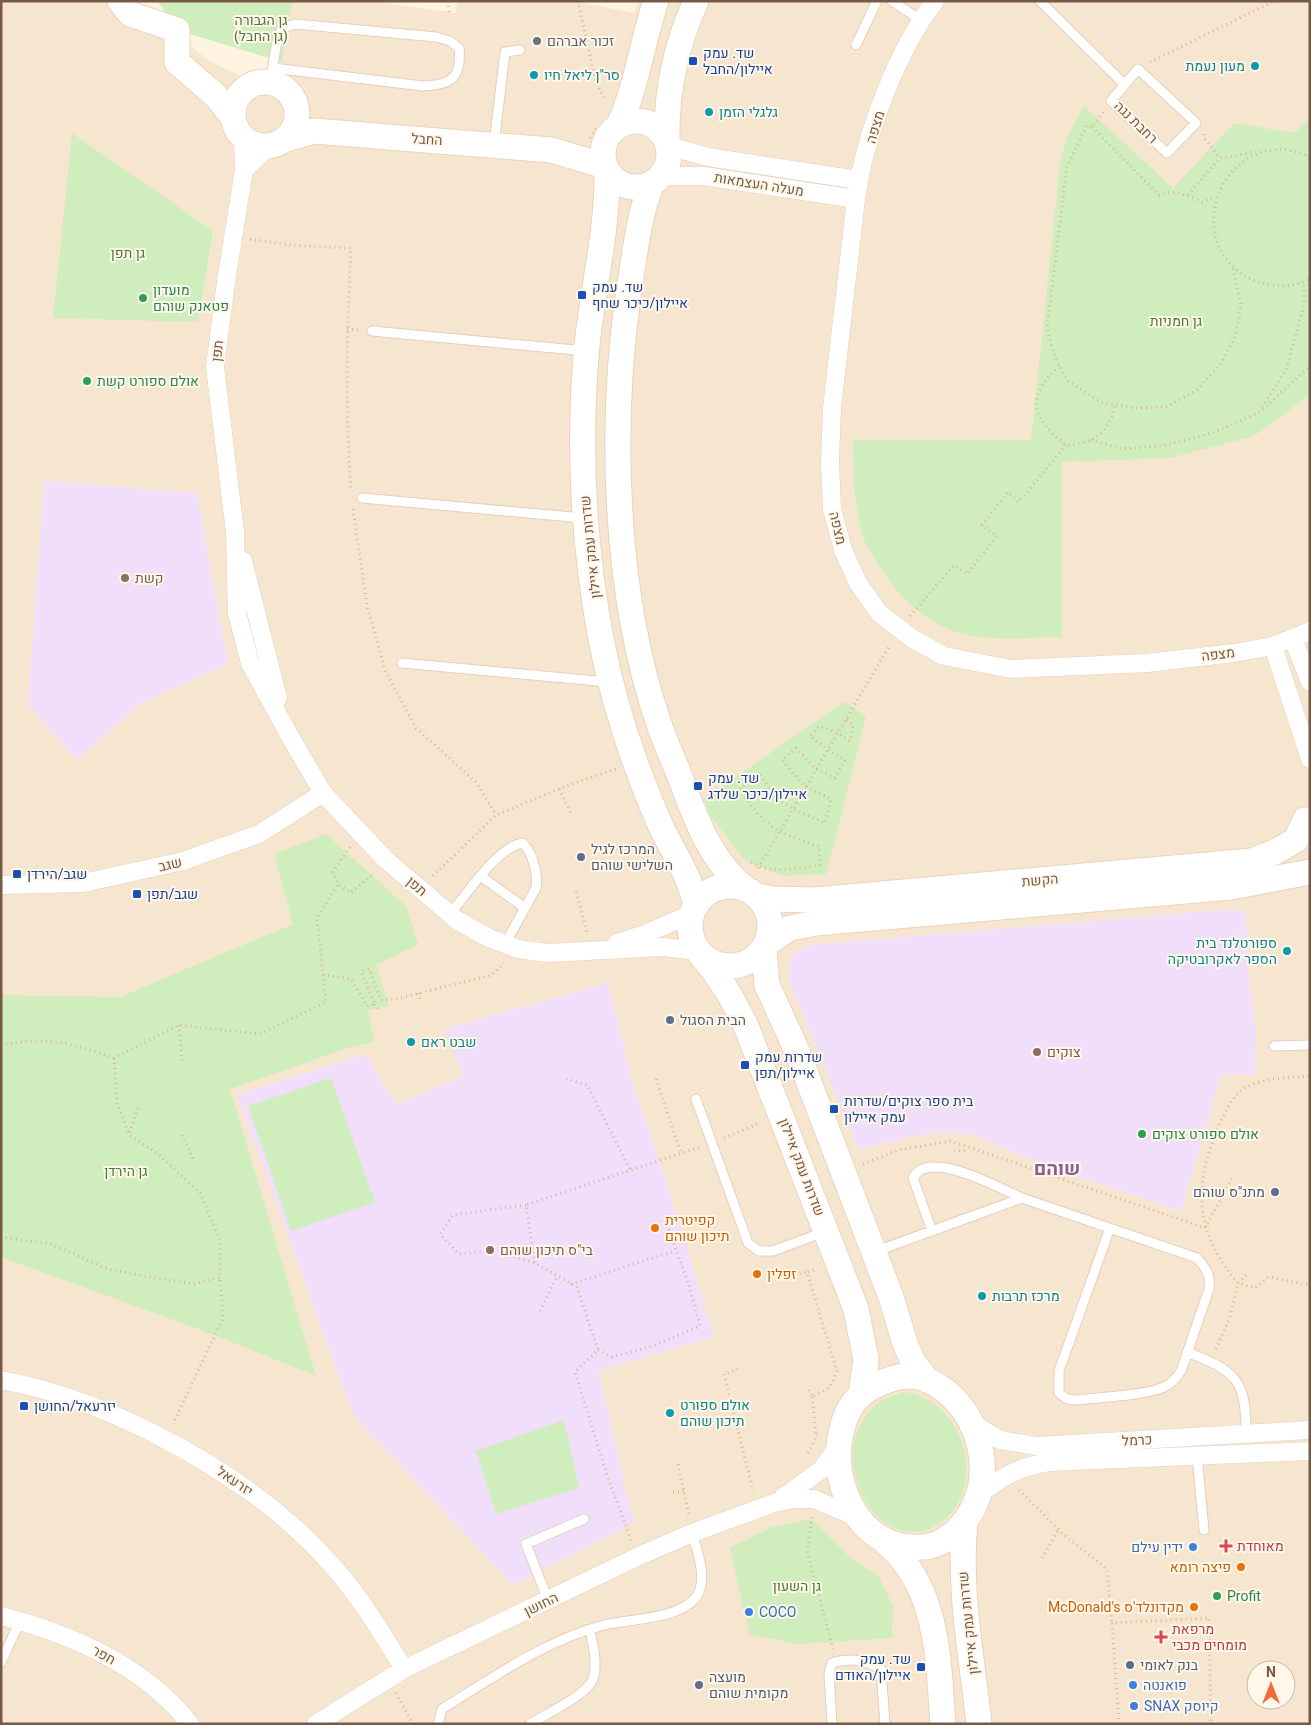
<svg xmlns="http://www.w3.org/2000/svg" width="1311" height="1725" viewBox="0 0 1311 1725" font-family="Roboto,Heebo,sans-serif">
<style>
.residential{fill:#f7e6cf;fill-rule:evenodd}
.education{fill:#f1defa}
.green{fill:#d0edbe}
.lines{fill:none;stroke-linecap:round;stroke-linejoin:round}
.lane-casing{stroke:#e3d0bc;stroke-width:11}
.street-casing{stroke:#e3d0bc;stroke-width:19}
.secondary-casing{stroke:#ebd3bb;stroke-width:27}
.path{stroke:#dbb599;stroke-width:3;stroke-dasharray:1 4;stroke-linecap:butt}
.lane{stroke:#fff;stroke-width:9}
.street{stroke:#fff;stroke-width:18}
.secondary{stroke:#fff;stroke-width:25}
.worship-dot{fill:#6b7280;stroke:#fff7e9;stroke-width:2}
.transit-dot{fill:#1a4fb4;stroke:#fff7e9;stroke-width:2}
.culture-dot{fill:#0f9aa8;stroke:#fff7e9;stroke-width:2}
.leisure-dot{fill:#2e9e5b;stroke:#fff7e9;stroke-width:2}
.education-dot{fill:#8d6e63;stroke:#fff7e9;stroke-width:2}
.service-dot{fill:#5c6f8a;stroke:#fff7e9;stroke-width:2}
.food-dot{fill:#e8710a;stroke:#fff7e9;stroke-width:2}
.health-dot{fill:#e0444e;stroke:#fff7e9;stroke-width:2}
.shop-dot{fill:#3f7fe0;stroke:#fff7e9;stroke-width:2}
.labels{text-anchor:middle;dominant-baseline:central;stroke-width:4;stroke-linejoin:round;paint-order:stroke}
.park-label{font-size:14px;fill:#4b793a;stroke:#fff7e9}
.worship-label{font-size:14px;fill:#5b616d;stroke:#fff7e9;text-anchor:start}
.transit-label{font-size:14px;fill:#164399;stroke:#fff7e9;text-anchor:start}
.culture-label{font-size:14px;fill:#0d838f;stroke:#fff7e9;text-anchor:start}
.street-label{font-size:14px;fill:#785945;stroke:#fff7e9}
.leisure-label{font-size:14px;fill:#27864d;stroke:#fff7e9;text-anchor:start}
.education-label{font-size:14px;fill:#785e54;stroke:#fff7e9;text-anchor:start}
.service-label{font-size:14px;fill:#4e5e75;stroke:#fff7e9;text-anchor:start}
.food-label{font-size:14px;fill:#c56008;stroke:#fff7e9;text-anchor:start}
.health-label{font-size:14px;fill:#be3a42;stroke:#fff7e9;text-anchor:start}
.shop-label{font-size:14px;fill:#366cbe;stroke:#fff7e9;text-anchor:start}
.district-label{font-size:19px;font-weight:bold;fill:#8a609c;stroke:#fff7e9}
</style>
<rect width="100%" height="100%" fill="#fef4e1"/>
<path class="residential" d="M1,1H136L209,61L276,93L291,1H370L456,13L457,1H574L634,13L639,1H1310V1724H1ZM1256,1670H1286V1700H1256Z"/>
<path class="education" d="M44,481L197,493L228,664L141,703L77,760L28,705Z
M1235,909L1236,912L1240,909L1244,910L1247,926L1248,974L1256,1028L1255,1075H1221L1181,1211L1042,1164L971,1134L937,1132L858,1149L789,980V968L794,954L808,945Z
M608,983L635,1092L656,1149L714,1337L598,1370L634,1523L513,1585L353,1415L237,1095L366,1054L396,1105L463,1076L444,1029Z"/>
<path class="green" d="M158,1H292L282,62L177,30Z
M1084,106L1173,188L1234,123L1294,133L1310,119V395L1254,436L1170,458L1062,462V637C1029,637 992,642 960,633C921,622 893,591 874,557C870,550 864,542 862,534C854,503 853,472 853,440H1031L1060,166L1066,139Z
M72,133L213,231L198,322L53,318Z
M845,701L866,717L826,874L783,876L745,861L710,815L704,799Z
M326,834L406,906L418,944L376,965L389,1006L368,1010L374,1042L348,1048L230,1089L316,1376L217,1336L1,1257V995L120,997L293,924L274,854Z
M331,1078L375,1202L291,1231L248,1106Z
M904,1392C951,1397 979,1455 961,1497C943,1538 897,1544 870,1508C839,1467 850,1404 904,1392Z
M564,1420L579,1488L496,1514L476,1451Z
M811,1519L852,1559L878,1575L893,1606L892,1638L797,1644L749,1634L730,1548L772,1527Z"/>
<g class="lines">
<g class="lane-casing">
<path id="lane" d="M892,1L922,21
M1040,1L1124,84
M856,45L877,1
M1138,69L1196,123L1167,153L1111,101Z
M270,82L278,36L283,28L295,24L436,37L450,41L459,48C462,79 450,85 423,86L273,68
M494,144L505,52L520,50
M372,331L586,351
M362,498L583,518
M402,663L608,682
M482,877L525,908
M450,914C468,893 497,847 523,843C533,854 538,873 536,888L505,944
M1274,1046L1310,1045
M696,1099L748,1243L759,1251H773L824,1232
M932,1231L913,1178C928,1148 999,1188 1022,1198
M874,1252L1022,1198L1197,1258C1206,1268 1211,1275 1209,1289L1181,1371C1177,1377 1174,1381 1168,1385C1150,1396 1099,1397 1076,1400L1067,1399L1059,1393V1371L1110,1228
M1187,1352C1237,1372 1246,1379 1246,1434
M1197,1456L1204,1530
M548,1600L526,1544L584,1519
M1,1662L20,1621
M438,1724L442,1709C492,1678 546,1640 604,1625C629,1619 682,1619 697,1596C708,1578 697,1551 692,1533
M530,1724C545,1714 591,1694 594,1676C597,1661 593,1645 590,1630
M832,1724L829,1673L832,1663C849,1657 865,1660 881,1669L885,1724"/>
</g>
<g class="street-casing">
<path id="street" d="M935,1C897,50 864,138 856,199L832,408L830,462L832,509L843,550L858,583L879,613L913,639L944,656L1011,669L1147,663L1234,653L1273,646L1310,631
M243,138L244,170L226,282L215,367L235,532L237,613L250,663L292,740L323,793L385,859L458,921L489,938L518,949L547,953L663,947L698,951
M669,146L708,157L858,180
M244,170L268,147
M661,176H704L856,199
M243,561L278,698
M1293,639L1310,682
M1273,646L1310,759
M1,885L83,883L183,861L259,834L323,793
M617,943L645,934L691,914
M1,1380C113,1400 253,1477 328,1561C358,1593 381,1632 404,1669
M970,1422L1000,1440L1036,1446L1310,1430
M979,1494C1004,1476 1018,1467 1049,1462L1310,1451
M781,1499L822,1469L838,1446
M1,1616C71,1634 144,1665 190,1724
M316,1724L404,1669L639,1556L692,1533L774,1503L794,1499H814L856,1517"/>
</g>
<g class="secondary-casing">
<path id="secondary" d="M120,1L130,14L177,30V62L216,96L232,116
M233 114a32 32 0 1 1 64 0a32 32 0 1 1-64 0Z
M603 154a33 33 0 1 1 66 0a33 33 0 1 1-66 0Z
M619,125C637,86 642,42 656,1
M287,139L314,131L551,150L605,166
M667,140C666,93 676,45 696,1
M607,171C608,229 593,287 587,345C578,443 583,542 601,639C613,701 633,762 658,820C670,848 691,876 696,906
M652,183C638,217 635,254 629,290C609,426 614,596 660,727C666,744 674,762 681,779C695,818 712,863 745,888
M690 926a40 40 0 1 1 80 0a40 40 0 1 1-80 0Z
M757,896L773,899L815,900L1252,861L1275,852L1296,840L1305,820
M767,943L790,928L816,923L1231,887L1310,872
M764,949L767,985L797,1051L891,1297L905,1343L913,1362L927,1380
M700,954C720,976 733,1000 746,1026L856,1309L866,1360L861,1394
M903,1376C909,1376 916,1376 922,1378C970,1394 996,1458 975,1504C966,1525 946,1546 922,1547C861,1552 829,1486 841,1433C844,1419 850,1403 862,1394C874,1384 888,1379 903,1376Z
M965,1521C958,1589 972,1657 979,1724
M885,1542C939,1587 938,1659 943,1724"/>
</g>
<path class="path" d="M448,1L449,12
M578,1L596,83L605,99
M1150,62L1274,1
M1103,112L1092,127L1087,125L1067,167L1047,328L1055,358L1068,381L1101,402L1134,408L1166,407L1196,391L1220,365L1236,335L1241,305L1232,265
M1092,127L1159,195C1175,189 1187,195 1202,202L1215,197
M1204,134L1205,139L1220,158L1257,152
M590,138L597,126
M1310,157C1228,117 1169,247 1258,282C1274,288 1294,287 1310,279
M1188,195L1220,158
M250,239L291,245L351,248C347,329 345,409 351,490
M347,329L359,330
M1059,366C1024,398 1032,418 1066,445C1095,443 1108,434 1115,405
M1262,407L1286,370L1304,305V282
M1091,440L1123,449L1162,446L1215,432L1260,412L1310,366
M353,509L367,605L385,670L416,728L476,782L496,815
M910,616L954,565L967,574L997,536L982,525L1008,492L1019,502L1066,445
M559,789L572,815
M350,847L333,872L338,884L351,893L374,873
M751,862C772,875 798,868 820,865L819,846C777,833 762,826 740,788L760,775L777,799L793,809L825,823L831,799L805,787L782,760L796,748L816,769L835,778L845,760L828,750L810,736L820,726L838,733L850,741L853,725L846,719
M758,868L890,645
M433,876L496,815L569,785L616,769
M576,892L587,932
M323,975L351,979L367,1006L375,1004L361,972L369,969L381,1000L396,999L492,975L504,963
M419,993L420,1000
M375,1004L379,1010
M179,1025L182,1061
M1,1045C47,1036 71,1043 114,1058L179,1025L260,1034L326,1002L317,918L338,884
M114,1058L117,1103L129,1134
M566,1079L587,1085L631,1171
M656,1079L681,1153
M138,1108L129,1135L157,1153L200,1193L220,1240V1277
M182,1135L194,1161
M724,1138L760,1123
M954,1151H964L966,1147
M863,1164L899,1150L951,1141L1205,1228
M526,1205L453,1215L440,1234L459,1254L492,1251L535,1263L577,1287L598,1350L575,1372L607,1475L631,1540
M1205,1228L1233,1176
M1,1237L51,1244L108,1269L156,1278L194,1284L220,1277L223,1318L173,1424
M535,1263L526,1205L700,1147
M1246,1275L1238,1283L1255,1288L1268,1277L1310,1285
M796,1280L795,1275L807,1272
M571,1284L675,1251
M540,1311L557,1276
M1216,1349L1230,1317L1238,1283C1197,1236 1192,1188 1217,1131C1222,1118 1229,1102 1240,1092C1256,1077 1289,1078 1310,1076
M598,1350L612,1357L650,1347L700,1326L689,1286L669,1229H667
M738,1369L724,1374L753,1491
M809,1390L812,1397L830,1387L837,1371L807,1272L817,1269
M812,1397L816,1434
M808,1453L817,1434
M678,1464L689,1515
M1019,1490L1063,1534L1107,1569L1112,1623
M673,1492L684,1491
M812,1517L807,1551L833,1649
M1042,1558L1059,1529
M396,1693L413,1724
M1119,1724L1112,1623L1209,1618L1211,1724
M1299,1724H1310"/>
<use href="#lane" class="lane"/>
<use href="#street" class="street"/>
<use href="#secondary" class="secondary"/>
</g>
<circle class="worship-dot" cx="537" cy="41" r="5"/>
<g class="transit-dot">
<rect x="688" y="56" width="10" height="10" rx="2.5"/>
<rect x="577" y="290" width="10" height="10" rx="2.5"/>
<rect x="693" y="781" width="10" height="10" rx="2.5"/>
<rect x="12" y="869" width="10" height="10" rx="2.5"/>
<rect x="132" y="889" width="10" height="10" rx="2.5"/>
<rect x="740" y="1060" width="10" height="10" rx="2.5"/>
<rect x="829" y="1104" width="10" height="10" rx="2.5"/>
<rect x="19" y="1401" width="10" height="10" rx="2.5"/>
<rect x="916" y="1662" width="10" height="10" rx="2.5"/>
</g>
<g class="culture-dot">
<circle cx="1255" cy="66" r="5"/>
<circle cx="534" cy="75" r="5"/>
<circle cx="709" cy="112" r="5"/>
<circle cx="1287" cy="951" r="5"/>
<circle cx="411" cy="1042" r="5"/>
<circle cx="982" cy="1296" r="5"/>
<circle cx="670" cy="1413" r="5"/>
</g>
<g class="leisure-dot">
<circle cx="143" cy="298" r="5"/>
<circle cx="87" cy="381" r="5"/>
<circle cx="1142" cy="1134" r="5"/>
<circle cx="1217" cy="1596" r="5"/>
</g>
<g class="education-dot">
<circle cx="125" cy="578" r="5"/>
<circle cx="1037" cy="1052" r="5"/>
<circle cx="490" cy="1250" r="5"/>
</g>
<g class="service-dot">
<circle cx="581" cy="857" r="5"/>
<circle cx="670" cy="1020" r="5"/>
<circle cx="1275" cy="1192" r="5"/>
<circle cx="1130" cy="1665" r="5"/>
<circle cx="699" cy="1685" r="5"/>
</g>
<g class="food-dot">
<circle cx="655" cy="1228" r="5"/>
<circle cx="757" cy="1274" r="5"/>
<circle cx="1241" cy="1567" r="5"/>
<circle cx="1194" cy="1607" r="5"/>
</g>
<g class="health-dot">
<path d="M1223.5 1538.5h5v5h5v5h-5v5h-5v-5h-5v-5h5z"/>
<path d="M1158.5 1629.5h5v5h5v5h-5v5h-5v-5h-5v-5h5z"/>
</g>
<g class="shop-dot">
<circle cx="1193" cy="1547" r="5"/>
<circle cx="749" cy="1612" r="5"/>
<circle cx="1133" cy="1685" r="5"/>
<circle cx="1134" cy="1706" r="5"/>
</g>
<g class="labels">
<g class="park-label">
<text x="261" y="20">גן הגבורה<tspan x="261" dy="16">(גן החבל)</tspan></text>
<text x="128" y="253">גן תפן</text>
<text x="1176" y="321">גן חמניות</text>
<text x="126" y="1171">גן הירדן</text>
<text x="797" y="1586">גן השעון</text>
</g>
<g class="worship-label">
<text x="547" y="41">זכור אברהם</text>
</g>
<g class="transit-label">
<text x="703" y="53">שד. עמק<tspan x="703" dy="16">איילון/החבל</tspan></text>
<text x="592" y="287">שד. עמק<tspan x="592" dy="16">איילון/כיכר שחף</tspan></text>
<text x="708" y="778">שד. עמק<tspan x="708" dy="16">איילון/כיכר שלדג</tspan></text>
<text x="27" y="874">שגב/הירדן</text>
<text x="147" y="894">שגב/תפן</text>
<text x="755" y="1057">שדרות עמק<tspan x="755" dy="16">איילון/תפן</tspan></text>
<text x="844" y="1101">בית ספר צוקים/שדרות<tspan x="844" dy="16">עמק איילון</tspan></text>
<text x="34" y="1406">יזרעאל/החושן</text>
<text x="911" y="1659" text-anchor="end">שד. עמק<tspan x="911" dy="16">איילון/האודם</tspan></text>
</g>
<g class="culture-label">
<text x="1245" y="66" text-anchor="end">מעון נעמת</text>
<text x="544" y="75">סר"ן ליאל חיו</text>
<text x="719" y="112">גלגלי הזמן</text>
<text x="1277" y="943" text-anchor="end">ספורטלנד בית<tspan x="1277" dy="16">הספר לאקרובטיקה</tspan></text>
<text x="421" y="1042">שבט ראם</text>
<text x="992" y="1296">מרכז תרבות</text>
<text x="680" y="1405">אולם ספורט<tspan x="680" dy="16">תיכון שוהם</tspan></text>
</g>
<g class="street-label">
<text transform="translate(1136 122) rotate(44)">רחבת נגה</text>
<text transform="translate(875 127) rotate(-73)">מצפה</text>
<text transform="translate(427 139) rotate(4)">החבל</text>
<text transform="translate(759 184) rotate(9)">מעלה העצמאות</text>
<text transform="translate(217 351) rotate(-83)">תפן</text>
<text transform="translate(838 528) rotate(77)">מצפה</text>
<text transform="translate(590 547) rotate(-96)">שדרות עמק איילון</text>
<text transform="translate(1218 654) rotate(-7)">מצפה</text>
<text transform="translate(170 864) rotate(-13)">שגב</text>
<text transform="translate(1040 880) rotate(-5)">הקשת</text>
<text transform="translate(417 886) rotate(40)">תפן</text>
<text transform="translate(802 1167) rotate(69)">שדרות עמק איילון</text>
<text transform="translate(1137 1440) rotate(-3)">כרמל</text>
<text transform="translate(235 1481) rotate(35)">יזרעאל</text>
<text transform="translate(541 1604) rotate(-26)">החושן</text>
<text transform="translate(968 1623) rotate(-96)">שדרות עמק איילון</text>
<text transform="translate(104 1655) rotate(29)">חפר</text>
</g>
<g class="leisure-label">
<text x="153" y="290">מועדון<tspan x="153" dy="16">פטאנק שוהם</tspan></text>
<text x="97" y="381">אולם ספורט קשת</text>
<text x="1152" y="1134">אולם ספורט צוקים</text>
<text x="1227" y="1596">Profit</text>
</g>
<g class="education-label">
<text x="135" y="578">קשת</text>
<text x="1047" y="1052">צוקים</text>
<text x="500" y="1250">בי"ס תיכון שוהם</text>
</g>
<g class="service-label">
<text x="591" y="849">המרכז לגיל<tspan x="591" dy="16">השלישי שוהם</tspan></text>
<text x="680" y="1020">הבית הסגול</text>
<text x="1265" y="1192" text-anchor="end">מתנ"ס שוהם</text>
<text x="1140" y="1665">בנק לאומי</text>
<text x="709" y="1677">מועצה<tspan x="709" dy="16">מקומית שוהם</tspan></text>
</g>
<g class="food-label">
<text x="665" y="1220">קפיטרית<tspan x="665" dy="16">תיכון שוהם</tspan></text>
<text x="767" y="1274">זפלין</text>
<text x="1231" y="1567" text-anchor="end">פיצה רומא</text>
<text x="1184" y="1607" text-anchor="end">McDonald's מקדונלד'ס</text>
</g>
<g class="health-label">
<text x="1237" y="1546">מאוחדת</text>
<text x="1172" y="1629">מרפאת<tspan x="1172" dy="16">מומחים מכבי</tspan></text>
</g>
<g class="shop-label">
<text x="1183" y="1547" text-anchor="end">ידין עילם</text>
<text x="759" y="1612">COCO</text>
<text x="1143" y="1685">פואנטה</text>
<text x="1144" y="1706">SNAX קיוסק</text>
</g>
<g class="district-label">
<text x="1057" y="1168">שוהם</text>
</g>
</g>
<rect width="1311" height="1725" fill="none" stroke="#785945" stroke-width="5"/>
<g transform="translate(1271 1685)"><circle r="24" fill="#fff7e9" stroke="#c9b8a7"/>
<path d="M0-4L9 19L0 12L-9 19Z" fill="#f4693a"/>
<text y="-8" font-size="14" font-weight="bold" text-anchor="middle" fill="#785945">N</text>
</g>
</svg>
